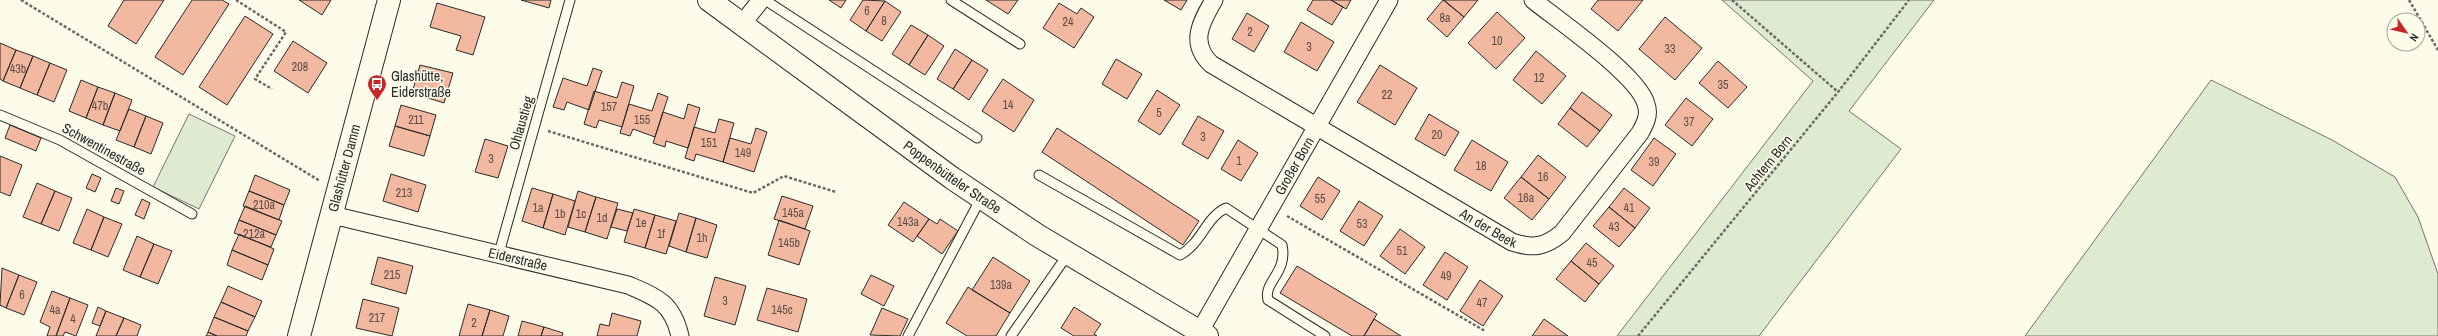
<svg xmlns="http://www.w3.org/2000/svg" width="2438" height="336" viewBox="0 0 2438 336" font-family="'Archivo Narrow',sans-serif">
<style>
.green{fill:#deebd1;stroke:#74746e}
.building{fill:#f2b8a0;stroke:#2b2b2b}
.lines{fill:none;stroke-linecap:round;stroke-linejoin:round}
.service-casing{stroke:#2b2b2b;stroke-width:11}
.minor-casing{stroke:#2b2b2b;stroke-width:19}
.tertiary-casing{stroke:#2b2b2b;stroke-width:24}
.secondary-casing{stroke:#2b2b2b;stroke-width:24}
.path{stroke:#6a6964;stroke-width:2.5;stroke-dasharray:3 2;stroke-linecap:butt}
.service{stroke:#fdfbea;stroke-width:9}
.minor{stroke:#fdfbea;stroke-width:17}
.tertiary{stroke:#fdfbea;stroke-width:22}
.secondary{stroke:#fdfbea;stroke-width:22}
.labels{text-anchor:middle;dominant-baseline:central;stroke-width:3;stroke-linejoin:round;paint-order:stroke}
.number-label{font-size:12px;fill:#5d4e48}
.poi-label{font-size:14px;fill:#2b2b2b;stroke:#fdfbea;text-anchor:start}
.street-label{font-size:14px;fill:#2b2b2b;stroke:#fdfbea}
</style>
<rect width="100%" height="100%" fill="#fdfbea"/>
<path class="green" d="M1722,0H1934L1849,111L1901,149L1759,336H1617L1813,81Z
M2211,80L2332,140L2395,177L2418,217L2438,274V336H2025Z
M189,114L235,136L199,209L153,187Z"/>
<path class="building" d="M124,0H164L136,44L108,26Z
M192,0H222L229,4L183,75L155,57Z
M299,0H331L322,15Z
M521,0H551L549,8Z
M829,0H846L841,8Z
M863,0L885,1L866,31L850,20Z
M986,0H1018L1008,14Z
M1164,0H1187L1181,10Z
M1313,0H1331L1343,7L1332,25L1307,10Z
M1331,0H1351L1346,9Z
M1443,0L1464,17L1447,37L1427,19Z
M1444,0H1478L1464,17Z
M1598,0H1643L1618,31L1591,9Z
M885,1L901,12L882,41L866,31Z
M437,3L485,17L473,55L456,50L461,36L430,27Z
M1059,3L1077,14L1081,8L1094,17L1074,48L1043,28Z
M1497,12L1525,38L1496,69L1468,43Z
M1247,13L1269,26L1254,52L1232,39Z
M245,16L273,34L227,105L199,87Z
M1665,17L1702,48L1675,80L1639,49Z
M1301,22L1334,42L1317,71L1284,52Z
M911,25L928,35L909,65L892,54Z
M928,35L944,46L925,75L909,65Z
M293,41L327,63L308,93L274,71Z
M0,43L16,50L3,81L0,79Z
M955,49L972,60L953,89L937,79Z
M16,50L33,56L20,88L3,81Z
M1536,51L1566,76L1542,104L1513,80Z
M33,56L50,63L37,95L20,88Z
M1116,59L1142,74L1127,99L1102,84Z
M972,60L988,70L969,100L953,89Z
M1718,61L1747,87L1728,108L1699,83Z
M50,63L67,70L54,102L37,95Z
M420,65L453,73L444,103L412,93Z
M1380,65L1417,88L1395,125L1357,102Z
M593,68L602,71L589,110L567,102L564,110L553,107L563,78L587,86Z
M1003,79L1034,100L1014,132L982,111Z
M81,80L98,87L86,118L69,111Z
M622,82L634,86L622,127L599,120L596,128L584,124L594,91L617,98Z
M98,87L115,93L103,125L86,118Z
M1157,90L1180,105L1160,135L1138,121Z
M1582,92L1612,115L1600,131L1570,108Z
M115,93L132,100L120,131L103,125Z
M658,93L668,97L655,137L633,129L630,136L620,133L629,104L652,111Z
M1686,98L1713,119L1692,146L1665,125Z
M688,104L700,108L688,148L666,141L665,147L653,143L663,112L684,119Z
M401,105L436,115L430,136L395,126Z
M1570,108L1600,131L1587,147L1558,124Z
M129,109L146,116L134,147L116,140Z
M1429,114L1459,132L1445,156L1415,139Z
M146,116L163,123L151,154L134,147Z
M1198,116L1224,131L1208,159L1182,144Z
M719,119L734,123L723,162L696,154L694,161L685,158L694,127L715,133Z
M10,125L41,138L36,151L5,138Z
M395,126L430,136L424,156L389,146Z
M756,128L767,132L754,172L723,162L730,138L751,144Z
M1057,128L1199,221L1183,245L1042,152Z
M1654,138L1676,154L1653,186L1631,170Z
M485,139L508,146L498,178L475,172Z
M1238,140L1258,153L1241,181L1221,169Z
M1472,140L1508,162L1491,191L1454,170Z
M1538,155L1566,177L1549,199L1521,177Z
M0,156L22,165L10,196L0,192Z
M92,174L101,178L95,192L86,188Z
M391,174L426,185L418,212L383,201Z
M255,175L290,190L284,205L249,191Z
M1318,177L1340,191L1322,220L1300,206Z
M1521,177L1549,199L1532,220L1504,198Z
M37,183L55,191L41,224L23,217Z
M116,188L124,191L119,204L111,201Z
M532,188L553,194L543,228L522,221Z
M1624,188L1650,208L1635,228L1609,207Z
M55,191L72,198L59,231L41,224Z
M249,191L284,205L279,220L243,206Z
M578,191L596,197L585,232L568,227Z
M553,194L575,201L565,235L543,228Z
M782,196L813,206L805,229L774,219Z
M596,197L618,203L607,239L585,232Z
M142,199L150,203L144,219L135,215Z
M1359,201L1383,216L1364,246L1340,231Z
M904,202L929,219L913,242L888,225Z
M245,206L282,221L276,235L239,220Z
M1609,207L1635,228L1619,247L1593,226Z
M87,209L104,217L91,250L73,243Z
M617,209L633,213L627,231L611,227Z
M634,209L655,215L645,248L624,242Z
M679,213L696,218L686,252L669,246Z
M655,215L676,221L666,254L645,248Z
M104,217L122,224L108,257L91,250Z
M696,218L717,225L707,258L686,252Z
M929,219L937,224L940,219L958,231L942,254L917,236Z
M239,220L276,235L271,247L234,233Z
M779,220L810,231L799,265L768,255Z
M1400,229L1425,247L1405,274L1380,256Z
M239,234L274,249L268,265L232,250Z
M137,236L154,244L140,277L123,270Z
M1586,243L1614,266L1599,284L1571,261Z
M154,244L172,251L158,284L140,277Z
M232,250L268,265L262,280L227,265Z
M1445,252L1468,267L1447,300L1423,285Z
M378,257L413,266L406,294L371,284Z
M993,257L1030,281L1010,313L972,290Z
M1571,261L1599,284L1585,302L1556,279Z
M1297,266L1377,314L1364,336H1352L1280,293Z
M2,268L19,275L6,308L0,305Z
M19,275L37,282L24,315L6,308Z
M871,275L894,286L884,306L861,294Z
M715,277L746,286L735,325L704,316Z
M1480,280L1503,296L1483,326L1460,311Z
M228,286L262,301L255,317L221,302Z
M968,287L1010,313L996,336H967L946,323Z
M767,288L807,299L798,332L757,320Z
M52,291L70,298L56,336H47L50,327L40,322Z
M70,298L88,305L76,336L65,332L63,336H56Z
M363,299L399,308L392,336L356,328Z
M221,302L255,317L248,331L214,317Z
M468,304L490,310L482,336H459Z
M98,307L106,311L100,326L92,323Z
M1074,307L1101,324L1094,334L1097,336H1074L1061,328Z
M882,308L908,319L900,336L870,335Z
M490,310L509,316L503,336H482Z
M106,311L124,318L116,336H96Z
M612,313L641,321L637,336H597L600,324L609,326Z
M214,317L248,331L246,336H217L208,332Z
M124,318L141,325L137,336H116Z
M1374,319L1401,336H1364Z
M1544,319L1568,336H1532Z
M522,321L544,327L541,336H518Z
M544,327L563,333L562,336H541Z
M208,332L217,336H206Z"/>
<g class="lines">
<g class="service-casing">
<path id="service" d="M765,0L977,138
M951,0L1020,44
M0,115L60,140L192,214
M1039,175L1180,255C1202,243 1205,218 1226,208L1282,245C1288,273 1263,282 1268,300L1325,336
M499,253L570,0
M908,336L981,198
M1011,336L1068,254"/>
</g>
<g class="minor-casing">
<g id="minor">
<path id="s1" d="M1214,0C1201,22 1189,43 1211,64L1512,242C1533,249 1545,247 1562,233L1640,133C1645,124 1650,115 1646,104C1638,75 1559,21 1533,0"/>
<path d="M742,24L761,0"/>
<path id="s2" d="M332,215L628,285C656,297 672,302 680,336"/>
<path id="s3" d="M1200,331L1389,0"/>
</g>
</g>
<g class="tertiary-casing">
<g id="tertiary">
<path id="s4" d="M299,336L389,0"/>
</g>
</g>
<g class="secondary-casing">
<g id="secondary">
<path id="s5" d="M709,0L952,178L1037,235L1207,336"/>
</g>
</g>
<path class="path" d="M21,0L320,181
M236,0L286,32L255,79L272,89
M1732,0L1838,92
M2409,0L2438,50
M548,131L753,193L784,176L836,192
M1287,216L1485,331
M1638,336L1838,92L1909,0"/>
<use href="#service" class="service"/>
<use href="#minor" class="minor"/>
<use href="#tertiary" class="tertiary"/>
<use href="#secondary" class="secondary"/>
</g>
<defs>
<g id="bus-pin" transform="scale(1)"><path d="M0 17L-7.5 6A9.5 9.5 0 1 1 7.5 6Z" fill="#c62828" stroke="#fdfbea"/><path d="M-5-6H5V4H4V6H2V4H-2V6H-4V4H-5ZM-3.5-4V0h7V-4ZM-3.5 1.2v1.5H-2V1.2ZM2 1.2v1.5H3.5V1.2Z" fill="#fff"/></g>
</defs>
<g fill-rule="evenodd">
<use href="#bus-pin" x="377" y="84"/>
</g>
<g class="labels">
<g class="number-label">
<text x="867" y="11">6</text>
<text x="1445" y="18">8a</text>
<text x="884" y="21">8</text>
<text x="1068" y="22">24</text>
<text x="1250" y="32">2</text>
<text x="1497" y="41">10</text>
<text x="1309" y="47">3</text>
<text x="1670" y="49">33</text>
<text x="300" y="67">208</text>
<text x="18" y="69">43b</text>
<text x="1539" y="78">12</text>
<text x="1723" y="85">35</text>
<text x="1387" y="95">22</text>
<text x="1008" y="105">14</text>
<text x="100" y="106">47b</text>
<text x="609" y="107">157</text>
<text x="1159" y="113">5</text>
<text x="416" y="120">211</text>
<text x="642" y="120">155</text>
<text x="1689" y="122">37</text>
<text x="1437" y="135">20</text>
<text x="1203" y="137">3</text>
<text x="709" y="143">151</text>
<text x="743" y="153">149</text>
<text x="491" y="159">3</text>
<text x="1239" y="161">1</text>
<text x="1654" y="162">39</text>
<text x="1481" y="166">18</text>
<text x="1543" y="177">16</text>
<text x="404" y="193">213</text>
<text x="1526" y="198">16a</text>
<text x="1320" y="199">55</text>
<text x="264" y="205">210a</text>
<text x="538" y="208">1a</text>
<text x="1629" y="208">41</text>
<text x="793" y="213">145a</text>
<text x="560" y="214">1b</text>
<text x="581" y="214">1c</text>
<text x="602" y="218">1d</text>
<text x="908" y="222">143a</text>
<text x="641" y="223">1e</text>
<text x="1362" y="224">53</text>
<text x="1614" y="227">43</text>
<text x="254" y="234">212a</text>
<text x="661" y="234">1f</text>
<text x="702" y="238">1h</text>
<text x="789" y="243">145b</text>
<text x="1402" y="251">51</text>
<text x="1592" y="263">45</text>
<text x="392" y="275">215</text>
<text x="1446" y="276">49</text>
<text x="1001" y="285">139a</text>
<text x="22" y="295">6</text>
<text x="725" y="301">3</text>
<text x="1482" y="303">47</text>
<text x="55" y="310">4a</text>
<text x="782" y="310">145c</text>
<text x="377" y="318">217</text>
<text x="73" y="319">4</text>
<text x="474" y="323">2</text>
</g>
<g class="poi-label">
<text x="391" y="76">Glashütte,<tspan x="391" dy="16">Eiderstraße</tspan></text>
</g>
<g class="street-label">
<text transform="translate(521 123) rotate(-74)">Ohlaustieg</text>
<text transform="translate(104 149) rotate(29)">Schwentinestraße</text>
<text transform="translate(1768 163) rotate(-51)">Achtern Born</text>
<text stroke="none"><textPath href="#s3" startOffset="190">Großer Born</textPath></text>
<text stroke="none"><textPath href="#s4" startOffset="174">Glashütter Damm</textPath></text>
<text stroke="none"><textPath href="#s5" startOffset="301">Poppenbütteler Straße</textPath></text>
<text stroke="none"><textPath href="#s1" startOffset="393">An der Beek</textPath></text>
<text stroke="none"><textPath href="#s2" startOffset="191">Eiderstraße</textPath></text>
</g>
</g>
<g transform="translate(2406 32) rotate(124)"><circle r="19" fill="#fdfbea" stroke="#a9a89e"/>
<path d="M0-3L7 15L0 10L-7 15Z" fill="#c62828"/>
<text y="-6" font-size="11" font-weight="bold" text-anchor="middle" fill="#2b2b2b">N</text>
</g>
</svg>
